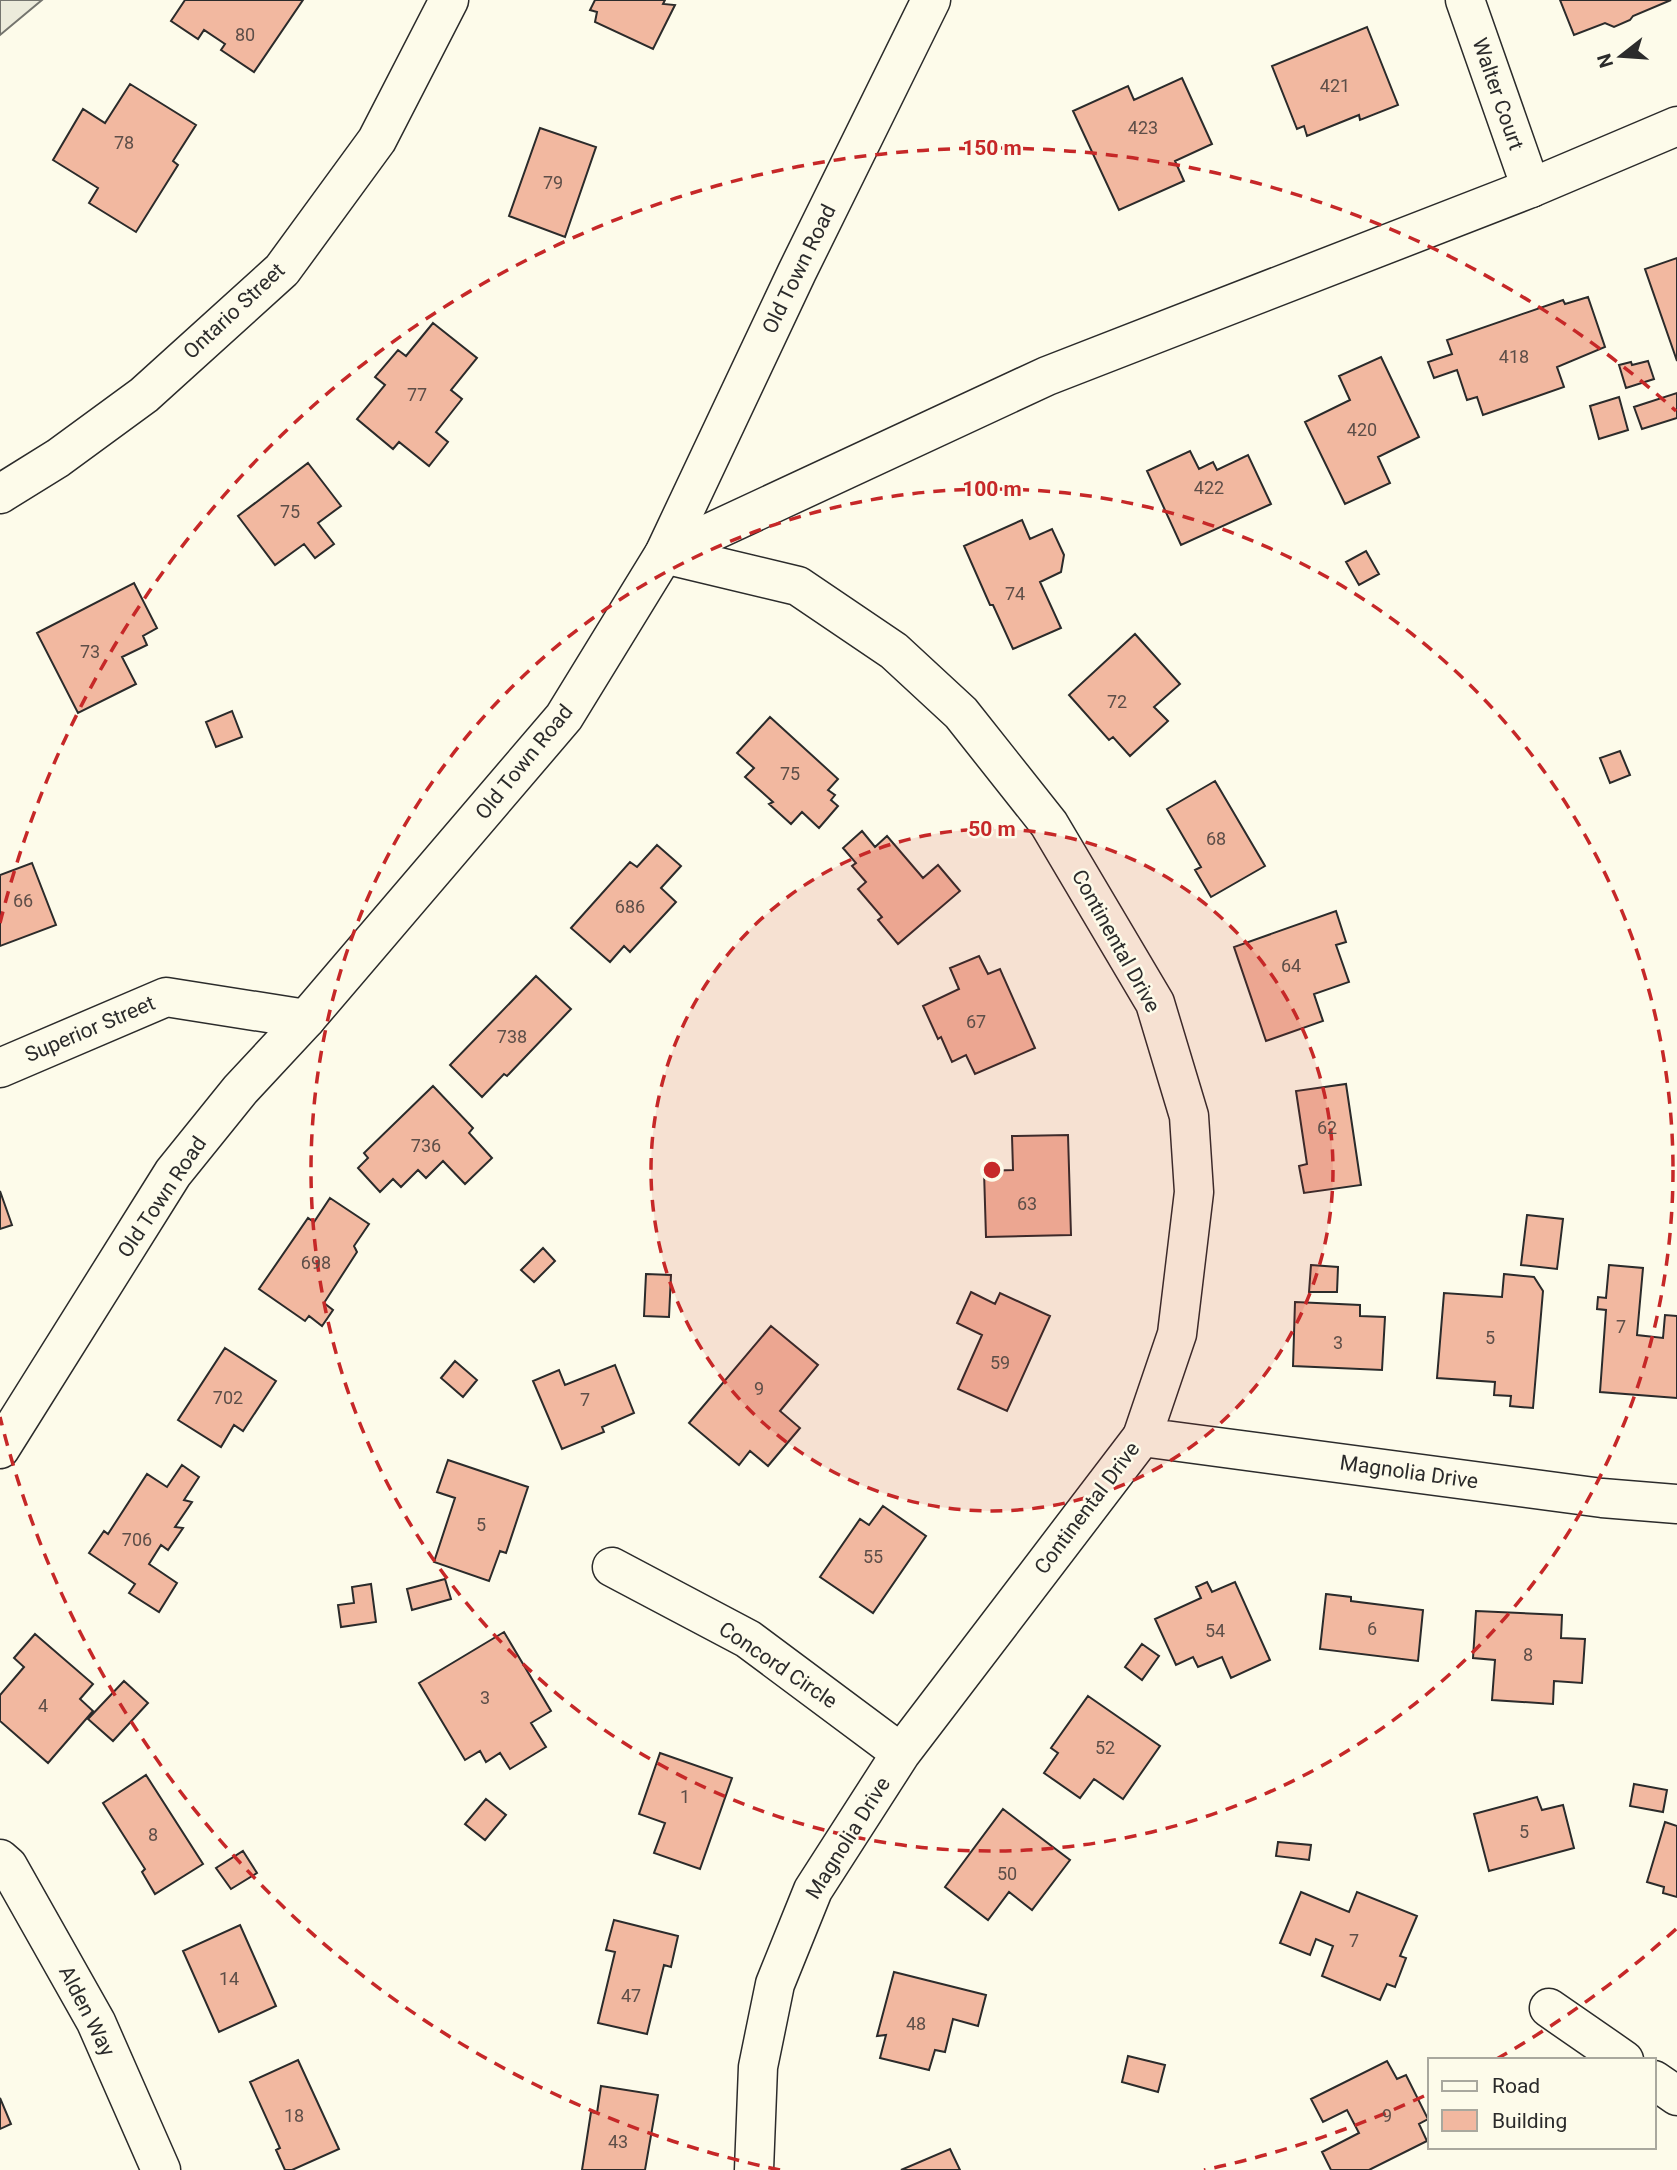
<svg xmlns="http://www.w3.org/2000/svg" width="1677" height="2170" viewBox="0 0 1677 2170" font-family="Roboto,sans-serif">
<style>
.green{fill:#ecebdb;stroke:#74746e;stroke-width:2}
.building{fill:#f2b8a0;stroke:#2b2b2b;stroke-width:2}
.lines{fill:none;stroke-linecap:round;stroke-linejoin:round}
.minor-casing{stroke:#2b2b2b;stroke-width:41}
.tertiary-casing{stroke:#2b2b2b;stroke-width:41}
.secondary-casing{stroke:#2b2b2b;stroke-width:41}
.minor{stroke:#fdfbea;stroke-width:38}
.tertiary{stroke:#fdfbea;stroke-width:38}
.secondary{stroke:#fdfbea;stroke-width:38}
.ring{fill:none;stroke:#c62828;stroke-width:3.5;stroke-dasharray:12 9}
.labels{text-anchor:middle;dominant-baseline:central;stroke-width:5;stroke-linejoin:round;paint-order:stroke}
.number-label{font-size:18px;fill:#5d4e48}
.street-label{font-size:21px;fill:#2b2b2b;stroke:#fdfbea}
.centre{fill:#c62828;stroke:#fdfbea;stroke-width:3.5}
.ring-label{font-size:21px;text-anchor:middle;font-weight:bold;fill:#c62828;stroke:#fdfbea;stroke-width:5;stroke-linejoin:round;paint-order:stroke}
</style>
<rect width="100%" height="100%" fill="#fdfbea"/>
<path class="green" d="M0,0H42L0,35Z"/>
<path class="building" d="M185,0H303L254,72L221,50L225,44L204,30L198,39L171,21Z
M595,0H665L663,4L675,5L653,49L595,22L597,12L590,10Z
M1560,0H1671L1633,16L1630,20L1614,27L1605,23L1574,35Z
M1367,27L1398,105L1360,120L1359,115L1307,136L1304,126L1297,129L1272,66Z
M1182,78L1212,144L1175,161L1184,181L1119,210L1073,111L1128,86L1134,100Z
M130,84L196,125L173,161L178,165L136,232L89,203L98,188L53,160L83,109L105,123Z
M540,128L596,147L565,237L509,216Z
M1677,258V361L1645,269Z
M1588,297L1605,347L1557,367L1564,387L1483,415L1477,397L1467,400L1457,370L1434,378L1428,362L1452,354L1447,340L1563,300L1565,304Z
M433,323L477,358L451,390L462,399L436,432L448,442L429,466L399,442L393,449L357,419L385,385L375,377L398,350L406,356Z
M1381,357L1419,437L1378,457L1390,483L1345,504L1305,422L1350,400L1339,376Z
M1648,361L1654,379L1626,388L1619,365L1631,362L1632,365Z
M1677,393V418L1642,429L1634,407Z
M1619,397L1628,430L1599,439L1590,406Z
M1190,451L1199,469L1213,462L1217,470L1248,455L1271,504L1181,545L1147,471Z
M308,463L341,506L318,523L334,544L315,558L304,544L275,565L238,516Z
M1022,520L1030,539L1052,529L1064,555L1061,572L1040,582L1061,628L1013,649L993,605H990L964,546Z
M1366,551L1379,574L1359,585L1346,562Z
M134,583L157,628L143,636L147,645L122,657L136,684L78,713L37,633Z
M1135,634L1180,684L1154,707L1168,721L1130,756L1113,737L1109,740L1069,695Z
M232,711L242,737L216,747L206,722Z
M770,717L838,779L828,790L835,795L831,800L838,806L819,828L802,812L791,824L769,804L773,802L745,777L754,768L737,753Z
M1620,751L1630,775L1610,783L1600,758Z
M1215,781L1265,866L1211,897L1195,870L1201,867L1167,809Z
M862,831L875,847L887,836L923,878L938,865L960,891L898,944L878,920L882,917L858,889L866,882L852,866L856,863L843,848Z
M657,845L681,866L661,888L676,902L630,952L624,946L610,962L571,928L630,862L637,867Z
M32,863L56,925L0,946V875Z
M1336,911L1346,942L1336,945L1349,982L1314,994L1323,1021L1266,1041L1234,947Z
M979,956L988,974L1000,969L1035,1048L975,1074L966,1055L952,1062L941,1037L938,1039L923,1006L959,989L950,968Z
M536,976L571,1009L507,1076L504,1074L482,1097L450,1065Z
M1346,1084L1361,1185L1304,1193L1299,1166L1307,1164L1296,1091Z
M433,1086L473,1128L469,1133L492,1158L465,1184L443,1161L426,1178L418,1170L401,1187L393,1179L380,1192L358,1168L368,1158L364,1153Z
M1068,1135L1071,1235L986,1237L984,1171L1013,1170L1012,1136Z
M0,1191L12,1225L0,1229Z
M330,1198L369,1224L354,1246L357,1252L324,1303L333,1310L322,1326L309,1316L305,1321L259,1289L308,1218L314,1222Z
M1527,1215L1563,1219L1557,1269L1521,1265Z
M543,1248L555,1261L534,1282L521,1270Z
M1311,1265L1338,1267L1337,1292H1309Z
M1609,1265L1643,1268L1637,1335L1663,1338L1665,1315L1677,1316V1398L1600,1392L1606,1310L1597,1309L1598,1297L1606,1298Z
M646,1274L671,1275L669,1317L644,1316Z
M1504,1274L1534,1277L1543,1291L1533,1408L1510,1406L1511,1396L1494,1395L1495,1382L1437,1378L1444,1293L1502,1297Z
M971,1292L995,1304L1000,1293L1050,1316L1007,1411L958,1389L982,1335L957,1323Z
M1295,1302L1360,1305V1316L1385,1317L1382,1370L1293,1366Z
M771,1326L818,1365L780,1411L800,1428L768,1466L750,1451L739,1465L689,1423Z
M225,1348L276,1381L243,1431L234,1425L221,1447L178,1420Z
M455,1361L477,1380L463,1397L441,1378Z
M615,1365L634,1413L602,1427L604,1432L562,1449L533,1381L559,1370L565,1385Z
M448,1460L528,1487L506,1553L500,1551L489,1581L434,1562L455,1498L437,1492Z
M182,1465L199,1477L184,1500L192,1502L175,1527L183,1528L168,1550L161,1545L149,1564L177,1583L159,1612L129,1593L135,1584L89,1553L104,1531L108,1534L147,1474L167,1487Z
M883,1506L926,1536L873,1613L820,1577L860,1519L869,1525Z
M445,1579L451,1599L412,1610L407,1589Z
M1207,1582L1212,1592L1235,1582L1270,1660L1231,1678L1222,1657L1198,1667L1193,1657L1176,1665L1155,1619L1201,1598L1196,1587Z
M371,1584L376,1622L341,1627L338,1605L354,1603L352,1587Z
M1326,1594L1351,1597V1601L1423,1610L1418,1661L1320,1649Z
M1476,1611L1562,1615L1561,1638L1585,1639L1582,1683L1554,1681L1553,1704L1492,1700L1495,1660L1473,1658Z
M504,1632L551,1711L531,1723L546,1747L510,1769L500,1753L486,1762L480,1751L465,1760L419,1683Z
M35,1634L93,1684L80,1699L93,1711L48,1763L0,1721V1695L24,1667L14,1658Z
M1142,1644L1159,1656L1142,1680L1125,1667Z
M124,1681L148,1703L113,1741L88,1719Z
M1088,1696L1160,1746L1123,1799L1094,1779L1080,1798L1044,1773L1058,1753L1051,1748Z
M660,1753L732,1778L700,1869L654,1853L665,1823L639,1814Z
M146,1775L203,1864L155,1894L142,1872L145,1869L103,1803Z
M1634,1784L1667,1790L1663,1812L1630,1806Z
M1537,1797L1542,1810L1563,1805L1574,1848L1489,1871L1474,1814Z
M486,1799L506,1815L485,1840L465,1824Z
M1003,1809L1070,1860L1032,1910L1009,1892L988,1920L945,1887Z
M1665,1822L1677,1826V1897L1663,1893L1664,1887L1647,1882Z
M1278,1842L1311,1845L1309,1860L1276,1856Z
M243,1851L257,1873L231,1889L216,1868Z
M1301,1892L1349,1912L1357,1892L1417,1916L1400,1956L1406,1958L1395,1987L1387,1984L1380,2000L1322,1976L1333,1946L1316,1939L1310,1955L1280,1943Z
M614,1920L678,1936L671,1967L664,1965L647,2034L598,2023L615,1952L606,1950Z
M240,1925L276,2006L219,2032L183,1951Z
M894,1972L986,1995L978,2026L953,2019L945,2052L935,2050L929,2070L880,2058L886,2035L877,2036Z
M1128,2056L1165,2065L1158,2092L1122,2082Z
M298,2060L339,2149L292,2170H285L276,2150L280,2148L250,2082Z
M1387,2061L1397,2079L1406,2075L1428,2119L1419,2124L1427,2141L1369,2170H1331L1322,2152L1359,2133L1347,2110L1323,2122L1311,2099Z
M601,2086L658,2095L645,2170H582L591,2112L597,2113Z
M0,2098L11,2124L0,2129Z
M950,2149L960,2170H901Z"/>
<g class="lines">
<g class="minor-casing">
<path id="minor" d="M1465,0L1531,188
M0,494L58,458L144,395L282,270L377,140L449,0
M0,1068L166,997L306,1019
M612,1567L748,1639L901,1753
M0,1859L8,1866L96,2022L161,2170
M1549,2008L1624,2060
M1654,2080L1677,2096
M754,2170L758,2067L775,1984L813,1890L901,1753L1142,1437"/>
</g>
<g class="tertiary-casing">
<path id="tertiary" d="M664,554L798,586L894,651L961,713L1049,824L1155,1003L1189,1116L1194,1192L1177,1334L1142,1437L1602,1498L1677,1504
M664,554L1047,376L1531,188L1677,126"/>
</g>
<g class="secondary-casing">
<path id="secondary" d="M0,1449L173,1173L240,1090L306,1019L564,717L664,554L797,272L931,0"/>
</g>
<use href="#minor" class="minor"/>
<use href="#tertiary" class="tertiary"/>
<use href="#secondary" class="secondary"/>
</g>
<circle cx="992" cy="1170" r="341" fill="#c62828" fill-opacity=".12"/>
<g class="ring">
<circle cx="992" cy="1170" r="341"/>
<circle cx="992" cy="1170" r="681"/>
<path d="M1676 1929A1022 1022 0 0 1 1495 2060M1424 2096A1022 1022 0 0 1 1204 2170M780 2170A1022 1022 0 0 1 0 1417M0 923A1022 1022 0 0 1 1676 411"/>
</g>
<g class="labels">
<g class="number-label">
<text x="245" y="34">80</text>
<text x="1335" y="85">421</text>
<text x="1143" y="127">423</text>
<text x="124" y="142">78</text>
<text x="553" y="182">79</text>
<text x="1514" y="356">418</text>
<text x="417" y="394">77</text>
<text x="1362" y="429">420</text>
<text x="1209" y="487">422</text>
<text x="290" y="511">75</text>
<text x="1015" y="593">74</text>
<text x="90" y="651">73</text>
<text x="1117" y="701">72</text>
<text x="790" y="773">75</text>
<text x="1216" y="838">68</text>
<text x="23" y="900">66</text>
<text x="630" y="906">686</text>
<text x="1291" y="965">64</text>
<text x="976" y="1021">67</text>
<text x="512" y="1036">738</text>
<text x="1327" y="1127">62</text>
<text x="426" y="1145">736</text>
<text x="1027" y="1203">63</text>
<text x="316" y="1262">698</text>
<text x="1621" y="1326">7</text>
<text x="1490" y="1337">5</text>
<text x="1338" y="1342">3</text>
<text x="1000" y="1362">59</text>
<text x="759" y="1388">9</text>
<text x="228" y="1397">702</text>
<text x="585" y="1399">7</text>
<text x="481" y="1524">5</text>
<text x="137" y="1539">706</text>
<text x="873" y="1556">55</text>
<text x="1372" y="1628">6</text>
<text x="1215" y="1630">54</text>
<text x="1528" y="1654">8</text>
<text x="485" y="1697">3</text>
<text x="43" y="1705">4</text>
<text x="1105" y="1747">52</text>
<text x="685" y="1796">1</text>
<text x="1524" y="1831">5</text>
<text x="153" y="1834">8</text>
<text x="1007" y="1873">50</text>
<text x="1354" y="1940">7</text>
<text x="229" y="1978">14</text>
<text x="631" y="1995">47</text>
<text x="916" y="2023">48</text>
<text x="294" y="2115">18</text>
<text x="1387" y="2115">9</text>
<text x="618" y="2141">43</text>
</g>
<g class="street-label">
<text transform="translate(1498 94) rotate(71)">Walter Court</text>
<text transform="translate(799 269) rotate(-64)">Old Town Road</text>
<text transform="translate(234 311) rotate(-43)">Ontario Street</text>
<text transform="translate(524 762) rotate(-51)">Old Town Road</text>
<text transform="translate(1116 941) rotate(61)">Continental Drive</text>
<text transform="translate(90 1029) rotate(-23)">Superior Street</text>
<text transform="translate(162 1197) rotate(-56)">Old Town Road</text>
<text transform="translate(1409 1472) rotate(8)">Magnolia Drive</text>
<text transform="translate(1087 1508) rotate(-53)">Continental Drive</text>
<text transform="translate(778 1665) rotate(34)">Concord Circle</text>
<text transform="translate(848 1838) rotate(-58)">Magnolia Drive</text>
<text transform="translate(87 2011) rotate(63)">Alden Way</text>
</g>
</g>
<circle cx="992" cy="1170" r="10" class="centre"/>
<g class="ring-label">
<text x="992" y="155">150 m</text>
<text x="992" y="496">100 m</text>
<text x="992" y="836">50 m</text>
</g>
<rect x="1428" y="2058" width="228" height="91" fill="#fdfbea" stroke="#a9a89e" stroke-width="2"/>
<rect x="1442" y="2081" width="35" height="10" fill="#fdfbea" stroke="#a9a89e" stroke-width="2"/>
<text x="1492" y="2093" font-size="21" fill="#2b2b2b">Road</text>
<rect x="1442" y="2110" width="35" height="21" fill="#f2b8a0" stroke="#a9a89e" stroke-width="2"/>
<text x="1492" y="2128" font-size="21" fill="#2b2b2b">Building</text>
<g transform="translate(1621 56) rotate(253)" stroke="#fdfbea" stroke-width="5" paint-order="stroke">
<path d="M0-5L12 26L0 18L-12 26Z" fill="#2b2b2b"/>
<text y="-10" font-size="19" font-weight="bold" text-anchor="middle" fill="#2b2b2b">N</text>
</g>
</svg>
